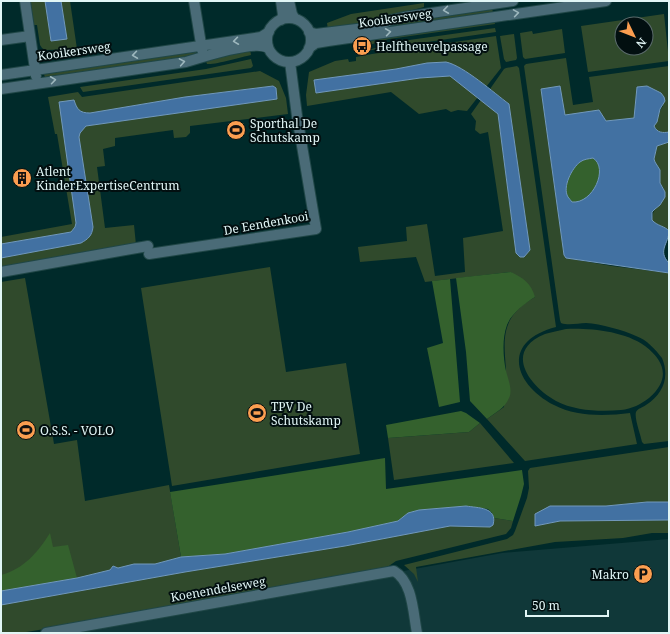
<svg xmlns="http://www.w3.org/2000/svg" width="670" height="634" viewBox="0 0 670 634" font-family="'Noto Serif',serif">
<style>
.built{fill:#103839}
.green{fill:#304a2c;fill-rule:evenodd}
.forest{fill:#34612d}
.water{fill:#4271a2;stroke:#7299bb;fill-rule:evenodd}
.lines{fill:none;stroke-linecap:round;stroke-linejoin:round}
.minor-casing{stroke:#204747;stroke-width:12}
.minor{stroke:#4a6b77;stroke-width:10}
.oneway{stroke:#9db7bd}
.labels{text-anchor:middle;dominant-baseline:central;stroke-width:4;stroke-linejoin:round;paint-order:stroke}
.street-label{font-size:12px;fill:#e1f6f6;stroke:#020f10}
.poi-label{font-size:12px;fill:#e1f6f6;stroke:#020f10;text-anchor:start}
</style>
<rect width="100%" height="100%" fill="#002a2a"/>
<path class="built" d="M669,539V633H64L502,553Z"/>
<path class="green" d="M30,1H45L51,41L67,38L61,1H70L77,49L45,50L42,48L40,45L37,25H34Z
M424,3V7L394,15L379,21L328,30L327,23L351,14Z
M492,6L493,14L371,32L390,22Z
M664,14L669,61L588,72L581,26ZM622,24H646V48H622Z
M494,20L495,24L389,39L366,46V43L391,35Z
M495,28L496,32L365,51L395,42Z
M562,29L565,53L525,59L523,57L520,33L532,31L533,34Z
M514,34L517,58L516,60L506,62L504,59L500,36Z
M496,36L501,68L486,87L465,71L427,63L396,69L314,80L316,93L420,78L450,76L478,97L467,111L458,110L451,112L446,109L419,114L391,92L307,106L306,95L309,72L335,61L348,59L349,62L356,61V57L372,54Z
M250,49L251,55C241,57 215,65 207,64L205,59Z
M196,51V53L194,55L184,58L49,78L45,77L43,72Z
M566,58L573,105L593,102L589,77L669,66V132L663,133L655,130L654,126C659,120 658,112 663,106L661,93L647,86L637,87L634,118L606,121L599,110L565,116L541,89L564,255L566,258L612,266L669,273V441L644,444L642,442C641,436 634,418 636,412C638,408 642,408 646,405C663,394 670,377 662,358C655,349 647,340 636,336C623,330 601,324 586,323C578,323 569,326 561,323L560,320L524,66L526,64Z
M251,59L253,66L251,68L83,92L80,87L206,69Z
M517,66L519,68L556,327C502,341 512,383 554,405C576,417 606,416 630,413L637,444L525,461L487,419L504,407C505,394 506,381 506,369C503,335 502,316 535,297L511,272L425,282L416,257L360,262L358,247L407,241L406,227L427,224L435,276L465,272L463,238L503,231L488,132L480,134L475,130L476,121L471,114L481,100L498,114L516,253L523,257L530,250L509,104L490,89L504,69L506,68Z
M260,71L279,81L286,98L288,114L190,126V133L186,137L174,138L173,130L115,138V146L103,149L105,166L97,167L105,228L134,225L136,245L1,269V258L81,243L92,233L93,227L79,137L80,133L86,126L277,99L276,88L273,86L185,97L90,113L81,112L76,108V223L75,227L71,232L1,244V237L72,224L57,134H55L48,97L78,92L82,97Z
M669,142V231C665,226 657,226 652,220C653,212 653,210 660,205L664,189L660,183V170L655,162L654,159L657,146Z
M270,267L286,372L346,363L360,454L172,486L141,288Z
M25,278L54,444L77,440L85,501L169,485L181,557L155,564H134L118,568L113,566L110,570L77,578L1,591V282Z
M566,329C590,328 624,331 645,346C666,362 670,380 649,398C641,404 632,409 621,410C601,412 575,411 556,401C529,386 503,351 545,334C551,332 559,331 566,329Z
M480,423L514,463L394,480L388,438L469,432Z
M669,447V502H647L606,506H550L547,524L559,521L669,520V533H652L623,538L555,542L416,567L418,582L414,574L404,565L507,539L513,535L515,531L527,498L529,488L528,471L530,468Z
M494,518L513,521L511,528L506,534L396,561L386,568L162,610L20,633H1V605L185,572L345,546L450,526L485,527L494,521Z"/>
<path class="forest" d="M593,158C608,167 594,200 579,202C576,203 574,202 572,202C571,200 569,199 568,197C562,187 572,168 580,162C584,159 588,159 593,158Z
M511,272C523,278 531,283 535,297C525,303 511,314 507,325C502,338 503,357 506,371C508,379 513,390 509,398C505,408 495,413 487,419L470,401L466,352L456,278Z
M450,279L460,402L439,407L427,348L443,343L432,281Z
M461,411L466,413L480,423L469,432L388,438L386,425Z
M385,458L386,489L522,470L524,484L521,496L513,521L494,518L492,513L488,509L466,506L419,510L408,513L398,521L348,532L225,554L181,557L170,492Z
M50,533L53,547L68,545L77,578L1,591V575C24,569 38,552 50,533Z"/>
<path class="water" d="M45,1H61L67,39L51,41Z
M446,62C464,66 494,93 509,104L530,250L524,257H520L516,253L498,114L450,76L420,78L316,93L314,80L396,69L427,63Z
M273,86L276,88L277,99L86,126L80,133L79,137L93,227C92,236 88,239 81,243L1,258V244L71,232L75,227L76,223L59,102L74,100C77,109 79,113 90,113L185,97Z
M560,86L565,115L599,110L606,121L634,118L637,87L647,86L661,93L664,97L665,101L660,109L657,122L654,126C657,133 663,133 669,132V142L657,146L654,159L655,162L660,170V183L665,192V197L660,205L655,209L652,212V220C657,226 665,226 669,231C669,243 657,251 669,263V273L566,258L564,255L541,89ZM593,158C609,168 593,204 572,202C571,200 569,199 568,197C562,187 572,168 580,162C584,159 588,159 593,158Z
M647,502H669V520L560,521L535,526V514L550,506H606Z
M466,506C478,508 498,507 493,525L490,527L450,526L345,546L185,572L1,605V591L77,578L110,570L113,566L118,568L134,564H155L181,557L225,554L348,532L398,521L408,513L419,510Z"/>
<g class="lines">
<g class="minor-casing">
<path id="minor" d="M25,1L36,76
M194,1L202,50
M289,1L292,14L295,19
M267 40a22 22 0 1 1 44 0a22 22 0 1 1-44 0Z
M281,20L283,15L281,1
M309,32L316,34L373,27L391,20L404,17L513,1
M1,40L30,36
M309,48L316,43L328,41L606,1
M1,75L261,37L269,32
M1,89L186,62C202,57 255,40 268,48
M149,254L316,229L297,116L290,62
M1,272L148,246
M46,633L394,571C413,582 413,613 417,633"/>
</g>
<use href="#minor" class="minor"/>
</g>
<defs><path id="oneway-chevron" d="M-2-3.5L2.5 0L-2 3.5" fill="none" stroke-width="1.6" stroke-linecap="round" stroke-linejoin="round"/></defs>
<g class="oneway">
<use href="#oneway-chevron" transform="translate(446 10) rotate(172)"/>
<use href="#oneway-chevron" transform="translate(516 13) rotate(-9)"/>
<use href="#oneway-chevron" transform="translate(388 32) rotate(-8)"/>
<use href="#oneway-chevron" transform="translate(236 41) rotate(172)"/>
<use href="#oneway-chevron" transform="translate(135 55) rotate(172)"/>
<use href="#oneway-chevron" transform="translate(182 62) rotate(-10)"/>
<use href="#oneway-chevron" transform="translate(53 80) rotate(-8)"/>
</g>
<defs>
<g id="bus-disc" transform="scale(1)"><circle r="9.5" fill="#fb9e50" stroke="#020f10"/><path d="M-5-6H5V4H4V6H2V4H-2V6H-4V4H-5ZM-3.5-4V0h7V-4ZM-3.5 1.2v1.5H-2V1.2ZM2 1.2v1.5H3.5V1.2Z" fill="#111"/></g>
<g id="stadium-disc" transform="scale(1)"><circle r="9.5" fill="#fb9e50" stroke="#020f10"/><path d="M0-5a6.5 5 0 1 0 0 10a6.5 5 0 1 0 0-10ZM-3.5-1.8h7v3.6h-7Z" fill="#111"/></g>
<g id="building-disc" transform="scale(1)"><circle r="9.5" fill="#fb9e50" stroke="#020f10"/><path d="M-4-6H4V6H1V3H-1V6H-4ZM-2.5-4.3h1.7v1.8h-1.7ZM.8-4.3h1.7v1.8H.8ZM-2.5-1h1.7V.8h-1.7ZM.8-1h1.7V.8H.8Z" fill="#111"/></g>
<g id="parking-disc" transform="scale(1)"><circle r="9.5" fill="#fb9e50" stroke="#020f10"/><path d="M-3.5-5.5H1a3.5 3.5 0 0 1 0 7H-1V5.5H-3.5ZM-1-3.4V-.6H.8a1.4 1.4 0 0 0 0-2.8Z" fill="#111"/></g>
</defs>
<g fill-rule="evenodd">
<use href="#bus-disc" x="362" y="46"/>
<use href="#stadium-disc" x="236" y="130"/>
<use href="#building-disc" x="22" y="178"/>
<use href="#stadium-disc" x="257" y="413"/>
<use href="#stadium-disc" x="26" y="430"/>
<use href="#parking-disc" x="643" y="574"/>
</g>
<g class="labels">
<g class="street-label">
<text transform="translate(395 18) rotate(-8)">Kooikersweg</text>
<text transform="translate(74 51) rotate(-8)">Kooikersweg</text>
<text transform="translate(266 223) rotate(-10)">De Eendenkooi</text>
<text transform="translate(218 589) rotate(-10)">Koenendelseweg</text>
</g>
<g class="poi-label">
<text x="376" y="46">Helftheuvelpassage</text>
<text x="250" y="123">Sporthal De<tspan x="250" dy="14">Schutskamp</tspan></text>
<text x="36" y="171">Atlent<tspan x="36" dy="14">KinderExpertiseCentrum</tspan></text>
<text x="271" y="406">TPV De<tspan x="271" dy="14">Schutskamp</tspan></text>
<text x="40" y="430">O.S.S. - VOLO</text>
<text x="629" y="574" text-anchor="end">Makro</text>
</g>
</g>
<rect width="670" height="634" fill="none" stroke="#e1f6f6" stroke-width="4"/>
<g transform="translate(634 36) rotate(133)"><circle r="19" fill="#020f10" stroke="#5b6b6c"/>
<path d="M0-3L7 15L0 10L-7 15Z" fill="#fb9e50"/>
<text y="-6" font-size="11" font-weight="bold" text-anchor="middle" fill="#e1f6f6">N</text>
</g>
<path d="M526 610v6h82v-6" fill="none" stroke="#e1f6f6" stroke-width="2"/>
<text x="532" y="610" font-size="12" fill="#e1f6f6" stroke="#020f10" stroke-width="3" paint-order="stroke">50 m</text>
</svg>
